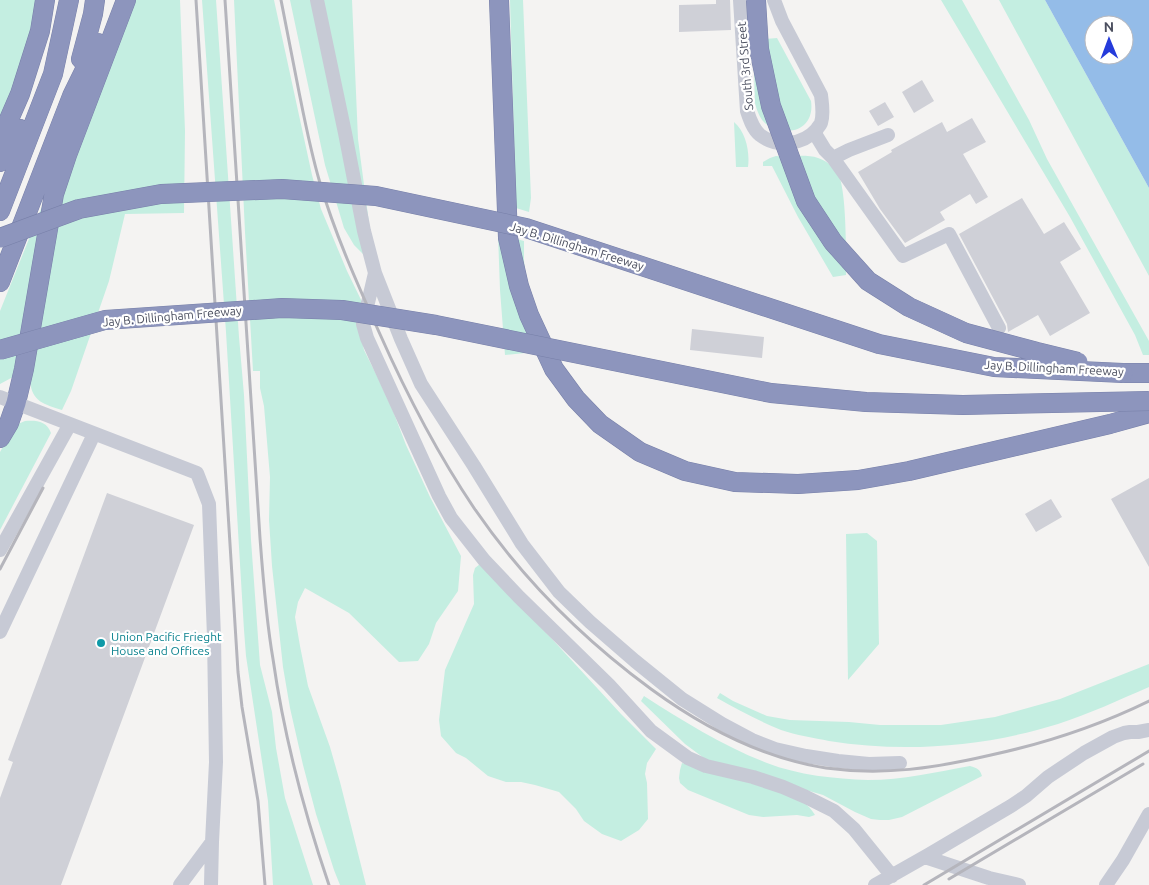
<svg xmlns="http://www.w3.org/2000/svg" width="1149" height="885" viewBox="0 0 1149 885" font-family="Ubuntu,sans-serif">
<style>
.green{fill:#c4eee1}
.water{fill:#94bce8;fill-rule:evenodd}
.building{fill:#cfd0d7}
.lines{fill:none;stroke-linecap:round;stroke-linejoin:round}
.highway-casing{stroke:#7880a9;stroke-width:20}
.minor{stroke:#c7cad5;stroke-width:14}
.highway{stroke:#8d95bd;stroke-width:19}
.rail{stroke:#b5b5bc;stroke-width:3}
.highway-bridge-casing{stroke:#7880a9;stroke-width:20;stroke-linecap:butt}
.highway-bridge{stroke:#8d95bd;stroke-width:19}
.culture-dot{fill:#0f9aa8;stroke:#fff;stroke-width:2}
.labels{text-anchor:middle;dominant-baseline:central;stroke-width:4.5;stroke-linejoin:round;paint-order:stroke}
.street-label{font-size:12px;fill:#4b4f5f;stroke:#fff}
.culture-label{font-size:12px;fill:#0d838f;stroke:#fff;text-anchor:start}
</style>
<rect width="100%" height="100%" fill="#f4f3f2"/>
<path class="green" d="M0,0H41L0,129Z
M135,0H180L185,131L184,213L125,214L109,281L71,391L62,410C44,404 32,402 30,381L53,240L65,186Z
M202,0H216L239,337L244,395L251,540L260,665L272,712L276,748L285,798L313,885H273L268,801L246,656L244,630L226,332Z
M234,0H274L312,175L321,209L347,271L364,306L360,331L364,350L377,376L393,411L406,445L430,497L461,556L458,591L436,623L429,644L418,661L399,662L349,613L305,588L298,602L295,617L300,646L308,686L330,747L340,782L366,885H340L334,870L316,814L303,765L290,708L283,667L272,566L269,520L270,477L264,406L260,388V371H253L245,232Z
M290,0H352L358,139L369,223L378,269L354,245L344,228L325,165Z
M510,0H523L531,198L529,212L516,208Z
M941,0H962L1029,120L1047,159L1149,341V355H1143L1135,335L1070,217Z
M999,0H1045L1149,188V276Z
M777,38L811,101C814,121 801,134 781,130C775,129 771,128 766,124C760,119 757,111 755,103L753,40Z
M734,122C746,132 750,152 748,167H736Z
M776,156C788,157 807,154 818,158C825,160 833,166 837,172C847,185 846,255 846,275L833,277L798,217L772,166H763V162L770,158Z
M53,179L19,363L13,377L0,384V311Z
M498,234L524,241V261L535,352L505,355L500,290Z
M25,421C36,420 47,421 51,433L0,530V452L12,431L18,424Z
M867,533L877,541L879,644L848,680L846,534Z
M480,564L552,639L621,714L656,749L647,763L645,774L647,783L648,819L639,830L621,841L602,834L584,821L576,809L559,792L535,785L521,782H506L488,776L466,758L456,753L441,736L439,720L445,670L474,604L473,575L475,568Z
M1149,664V687C1119,700 1089,714 1058,724C984,747 905,753 829,741C814,738 796,735 781,730C759,721 738,710 717,698L720,693L733,701L767,716L790,720L849,722L880,725H941L995,717L1060,699Z
M644,696C683,721 723,746 767,763C798,775 835,779 868,780C902,780 937,772 970,766C977,768 980,769 982,776L902,817L889,820H880L871,819L855,812L823,795L708,761L685,744L641,701Z
M682,763L788,794C800,800 808,803 815,815L809,817L797,815L763,817L749,815L688,790L680,783L679,778L680,770Z"/>
<path class="water" d="M1045,0H1149V188ZM1094,25H1124V55H1094Z"/>
<path class="building" d="M716,0H730L731,30L679,32V5L716,4Z
M922,80L934,101L914,113L902,92Z
M885,102L894,117L878,126L869,111Z
M972,118L986,142L963,154L988,197L976,204L970,194L940,212L945,220L905,243L880,209L858,172L892,152L891,150L942,122L947,132Z
M1022,198L1044,234L1064,222L1081,249L1060,262L1090,313L1050,336L1038,315L1008,332L1007,324L959,234Z
M692,329L764,337L762,358L690,350Z
M1149,478V567L1111,499Z
M107,493L194,525L61,885H0V798L13,762L8,760Z
M1051,499L1062,517L1036,532L1025,514Z"/>
<g class="lines">
<g class="highway-casing">
<path id="highway" d="M499,0L508,238L519,286L529,315L554,369L576,399L600,424L640,452L685,471L735,482L798,484L858,480L909,471L1110,424L1149,413
M81,59L93,14L95,0
M0,140L20,94L40,31L45,0
M0,162L20,129
M0,211L53,74L69,0
M0,282L72,96L98,43
M1123,373H1149
M0,438L9,423L16,403L24,369L54,194L67,155L126,0"/>
</g>
<path class="minor" d="M317,0L345,133L364,231L375,273L401,339L421,384L474,466L522,544L559,592L590,622L635,661L682,699L722,724L752,740L775,749L806,756L838,761L869,764L900,763
M740,0L747,111C750,120 753,129 760,135C777,148 803,145 817,129C818,127 821,124 821,123C824,114 822,104 821,95L782,21L774,0
M814,132L825,150L833,158L903,256L949,234L999,328
M833,158L849,150L888,135
M375,273L363,324L367,338L439,496L451,518L484,560L519,597L609,685L651,731L688,758L706,766L753,777L783,787L806,797L834,811L854,829L892,876
M0,397L197,473L209,504L214,637L216,762L212,842
M0,550L70,424
M0,632L94,434
M925,857L989,878L1019,885
M180,885L212,842L211,885
M875,885L928,855L1011,806L1026,796L1048,777L1084,753L1113,737L1124,733L1130,732H1138L1149,730
M1106,885L1123,860L1149,814"/>
<use href="#highway" class="highway"/>
<path class="rail" d="M196,0L238,672L242,707L258,801L265,885
M225,0L260,538C263,578 266,619 273,659C284,736 304,812 329,885
M281,0C287,31 293,61 299,92C305,122 311,153 320,183C335,234 357,283 379,332C406,393 437,453 474,508C522,578 583,639 651,689C703,727 761,758 826,768C884,776 935,768 991,755C1046,743 1098,726 1149,701
M0,569L43,488
M949,879L1143,764
M924,885L1149,751"/>
<g class="highway-bridge-casing">
<path id="highway-bridge" d="M756,0L759,49L771,106L806,201L833,242L868,281L909,307L966,333L1037,352L1078,362
M0,238L79,209L161,194L282,189L376,196L526,228L879,344L994,367L1123,373
M0,350L105,320L282,308L342,310L436,325L771,393L866,402L963,405L1149,401"/>
</g>
<use href="#highway-bridge" class="highway-bridge"/>
</g>
<circle class="culture-dot" cx="101" cy="643" r="5"/>
<g class="labels">
<g class="street-label">
<text transform="translate(745 66) rotate(-95)">South 3rd Street</text>
<text transform="translate(577 246) rotate(17)">Jay B. Dillingham Freeway</text>
<text transform="translate(172 316) rotate(-5)">Jay B. Dillingham Freeway</text>
<text transform="translate(1054 368) rotate(3)">Jay B. Dillingham Freeway</text>
</g>
<g class="culture-label">
<text x="111" y="636">Union Pacific Frieght<tspan x="111" dy="14">House and Offices</tspan></text>
</g>
</g>
<g transform="translate(1109 40) rotate(359)"><circle r="24" fill="#ffffff" stroke="#b7b9bf"/>
<path d="M0-4L9 19L0 12L-9 19Z" fill="#253bdb"/>
<text y="-8" font-size="14" font-weight="bold" text-anchor="middle" fill="#4b4f5f">N</text>
</g>
</svg>
